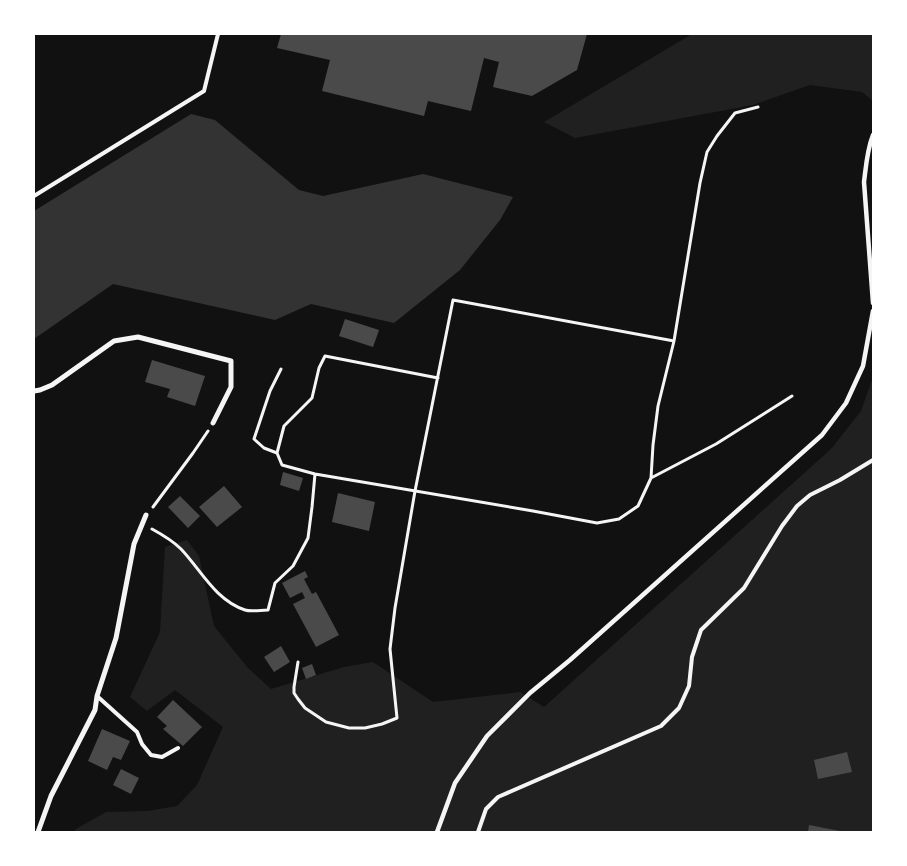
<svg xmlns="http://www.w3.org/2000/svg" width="907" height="866" viewBox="0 0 907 866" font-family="Inter,sans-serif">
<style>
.green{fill:#202020}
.water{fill:#333}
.building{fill:#4a4a4a}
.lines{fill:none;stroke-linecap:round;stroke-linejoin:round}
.path{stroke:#f5f5f5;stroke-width:3}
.service{stroke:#f5f5f5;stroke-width:4}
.pedestrian{stroke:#f5f5f5;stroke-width:4.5}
.minor{stroke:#f5f5f5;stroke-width:5}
</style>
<rect width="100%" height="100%" fill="#111"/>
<path class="green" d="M692,34H873V101L862,92L810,85L753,105L575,138L544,122Z
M873,377V832H74L76,829L106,812L148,811L177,806L197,785L223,727L175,690L147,711L130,697L160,632L165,547L187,540L199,556L214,626L248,668L271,689L344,667L373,662L433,702L520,692L544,707L831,449L861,411Z"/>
<path class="water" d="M191,114L215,120L299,190L323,196L423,174L513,197L500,220L460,270L394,323L311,304L275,320L113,284L34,339V211Z"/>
<path class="building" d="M281,34H587L577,70L532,96L493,87L499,62L484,58L471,111L428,101L424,116L322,91L330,60L277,48Z
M345,319L379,330L373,347L339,336Z
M152,360L205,376L195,406L167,397L170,389L145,382Z
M283,472L303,478L299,491L280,485Z
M224,486L242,507L217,527L199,507Z
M338,493L375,502L369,531L332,522Z
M180,496L200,516L188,528L168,507Z
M305,571L308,577L304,579L312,594L316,592L339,635L316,647L293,604L305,598L302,592L290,598L282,583Z
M281,646L290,662L274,672L264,657Z
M312,664L316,675L306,679L302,668Z
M173,700L202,727L183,746L163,729L167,726L157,717Z
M102,729L130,741L121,760L113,757L107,770L88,761Z
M847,752L852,772L818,779L814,760Z
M121,769L139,778L131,794L113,785Z
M809,825L840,831V832H808Z"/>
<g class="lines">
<path class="path" d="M281,369L270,391L254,439L264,448L277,453L284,426L312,398L319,368L325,356L438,378
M277,453L282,465L315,474L533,511L597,523L619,519L638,506L651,478L653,445L658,406L674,341L700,183L707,152L717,136L735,113L758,107
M651,478L716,444L792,396
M153,507L193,453L208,431
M152,529C163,535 172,540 181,549C201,570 215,600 245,610C251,612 261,610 268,610L275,583L293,566L308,538L312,507L315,474
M298,662L294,687V693L298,699L305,708L326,722L349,728H365L382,724L397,718L390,649L395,608L415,491L453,300L674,341"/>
<path class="service" d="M34,196L204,91L218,34
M97,696L137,732L142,744L151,755L162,757L178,748
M478,832L486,809L498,797L661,726L679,708L689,686L692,657L701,630L744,588L782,526L797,506L810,495L840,480L873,460"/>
<path class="pedestrian" d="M873,135C867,150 866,166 864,182L873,303
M437,832L455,783L487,736L530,693L570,660L822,435L846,403L863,366L873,311"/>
<path class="minor" d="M34,391L40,390L52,385L114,341L138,337L231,361V387L213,423
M38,832L51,796L95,710L97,696L116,638L134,544L146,515"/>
</g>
<rect width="907" height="866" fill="none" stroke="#ffffff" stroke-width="70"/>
</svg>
